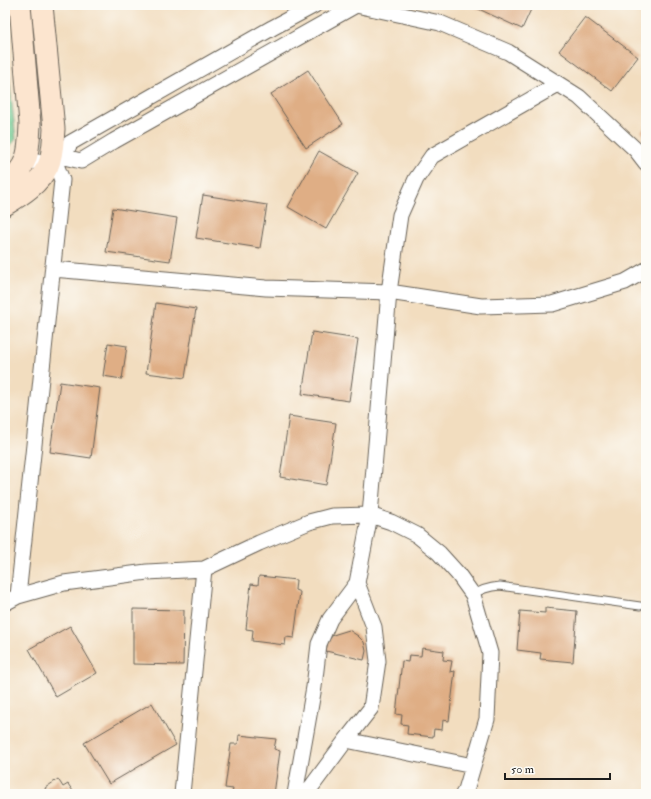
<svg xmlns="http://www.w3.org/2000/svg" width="651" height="799" viewBox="0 0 651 799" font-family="'IM FELL Double Pica',serif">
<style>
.green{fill:#71ca90;stroke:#467356}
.building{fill:#dfae85}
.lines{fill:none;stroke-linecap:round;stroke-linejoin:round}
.lane-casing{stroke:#676055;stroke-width:9}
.street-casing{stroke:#676055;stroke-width:17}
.secondary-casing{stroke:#676055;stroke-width:23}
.lane{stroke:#fff;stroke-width:7}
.street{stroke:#fff;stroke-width:15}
.secondary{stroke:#fce5cf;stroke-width:21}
</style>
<rect width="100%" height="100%" fill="#fdfcf7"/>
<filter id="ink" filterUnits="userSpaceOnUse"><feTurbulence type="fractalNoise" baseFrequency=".025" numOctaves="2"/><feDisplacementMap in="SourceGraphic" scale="8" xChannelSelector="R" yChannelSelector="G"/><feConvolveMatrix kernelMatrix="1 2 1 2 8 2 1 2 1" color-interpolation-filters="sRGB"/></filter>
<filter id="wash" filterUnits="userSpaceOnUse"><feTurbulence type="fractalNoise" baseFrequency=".012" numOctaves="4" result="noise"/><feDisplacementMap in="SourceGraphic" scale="16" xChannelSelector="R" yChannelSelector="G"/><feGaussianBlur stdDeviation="0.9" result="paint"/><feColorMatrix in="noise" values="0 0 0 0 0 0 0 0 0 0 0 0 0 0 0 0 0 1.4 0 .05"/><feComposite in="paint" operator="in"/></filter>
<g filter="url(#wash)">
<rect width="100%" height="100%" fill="#f2ddbf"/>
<path class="green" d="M5,44L16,139L5,152Z"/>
<g id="blocks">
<path class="building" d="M470,5H533L522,29Z
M585,17L638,57L612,91L559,51Z
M308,70L343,124L306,148L271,94Z
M646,126V137L641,131Z
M319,151L358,173L326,229L288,207Z
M203,195L267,205L260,248L196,238Z
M113,208L177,218L170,261L106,252Z
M156,303L196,309L185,378L146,373Z
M312,332L358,339L349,401L302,394Z
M108,343L127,346L122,379L103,376Z
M60,382L100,388L91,458L50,452Z
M289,416L336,423L326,485L280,477Z
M259,576L296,580L295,590L300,592L294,638L286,637L285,645L252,641L253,630L246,629L251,584L258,585Z
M545,608L577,611L573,662L540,659L541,653L517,650L520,611L545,613Z
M133,609L184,610L183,665L133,664Z
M70,626L97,673L56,697L29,649Z
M349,630L358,636L364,642L366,651L364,660L326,651L328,641L333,635Z
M422,648L444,651L443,660L452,661L450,672L455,671L449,721L443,720L442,730L434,729L433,737L407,734L408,725L401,724L402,715L396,714L402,661L408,662L409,655L421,656Z
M152,703L176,745L109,784L84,743Z
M239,735L276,739L274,749L280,751L274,794H232L233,789L225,788L231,744H238Z
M58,779L63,787L68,784L75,794H47L45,788Z"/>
</g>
</g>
<g filter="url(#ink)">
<use href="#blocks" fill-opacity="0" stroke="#676055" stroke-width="1"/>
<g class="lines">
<g class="lane-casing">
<path id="lane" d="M473,595C481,589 489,587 500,586L640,606"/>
</g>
<g class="street-casing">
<path id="street" d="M356,5L440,23L508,52L579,97L636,150L646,163
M64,157L70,143L272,28L315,5
M26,159L48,165L64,157L81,161L114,141L356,5
M53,269L266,288L389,292L481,306L552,304L625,282L646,270
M18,596L62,180L55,162
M5,603L18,596L64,583L147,572L204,569L259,543L309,522L332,516L370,515L357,583L330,619L319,644L314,687L295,794
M346,740L473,766
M182,794L204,569
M306,794L346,740L371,708L378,661L374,627L357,583
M463,794L466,790L487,719L490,653L473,595L458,574L439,553L417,535L391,522L370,515L389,292L400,215L416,179L432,156L558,84"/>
</g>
<g class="secondary-casing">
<path id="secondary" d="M5,184C29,167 29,151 30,124L20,5
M5,205C22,195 39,184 48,166C53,155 53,141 54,129L42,5"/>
</g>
<use href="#lane" class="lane"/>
<use href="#street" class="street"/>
<use href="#secondary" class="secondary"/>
</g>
</g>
<rect width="651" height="799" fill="none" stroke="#fdfcf7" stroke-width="20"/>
<path d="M505 773v6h105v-6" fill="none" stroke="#1c1c1c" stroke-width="2"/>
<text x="511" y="773" font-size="12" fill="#1c1c1c" stroke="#fdfcf7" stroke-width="3" paint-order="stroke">50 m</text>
</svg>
